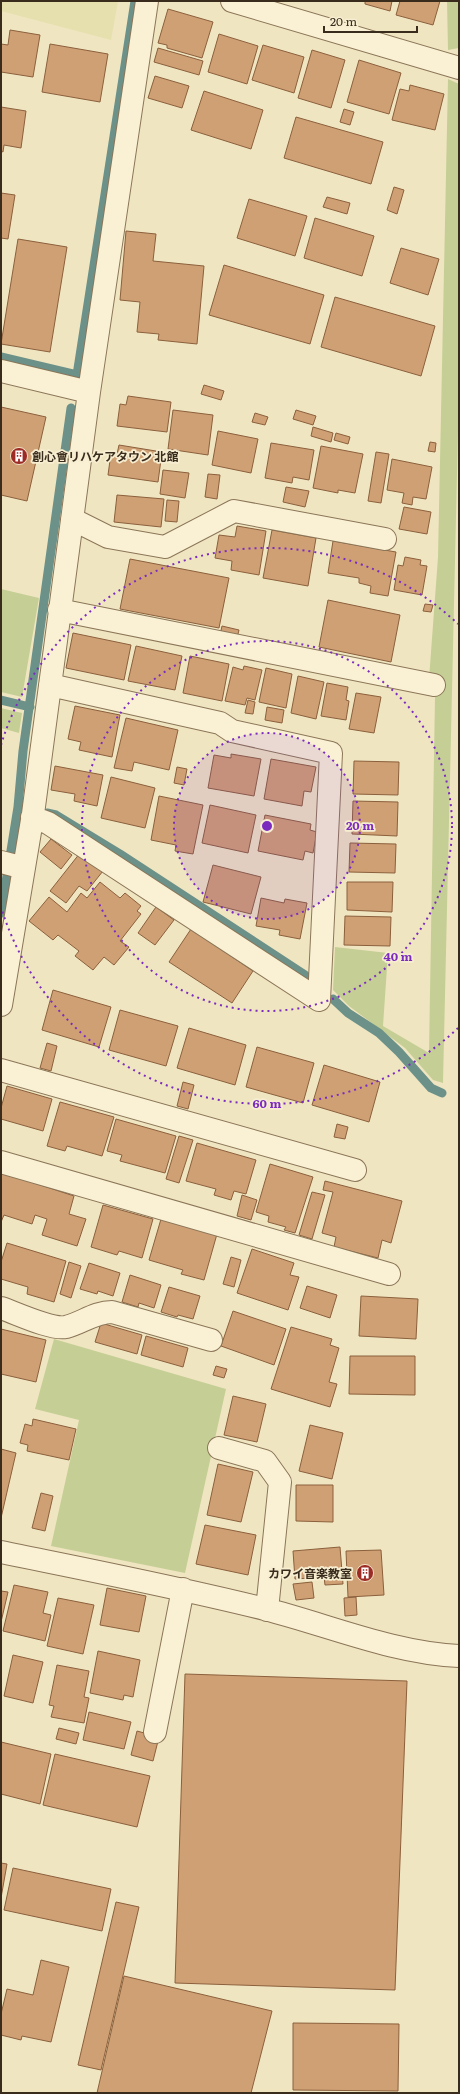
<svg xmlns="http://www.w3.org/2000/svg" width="460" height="2094" viewBox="0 0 460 2094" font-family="Literata,'Noto Sans JP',serif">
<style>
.farmland{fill:#e6e0ae}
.green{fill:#c5cf95}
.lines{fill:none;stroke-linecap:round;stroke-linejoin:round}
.stream{stroke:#6b9189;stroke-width:9}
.building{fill:#d0a075;stroke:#8b603c}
.minor-casing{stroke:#8b7658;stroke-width:24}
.minor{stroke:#faf1d5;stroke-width:22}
.ring{fill:none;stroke:#7b2cbf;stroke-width:2;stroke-dasharray:2 4}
.labels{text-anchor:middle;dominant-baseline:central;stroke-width:3.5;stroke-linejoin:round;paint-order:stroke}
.poi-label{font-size:12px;font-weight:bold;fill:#3a2c1d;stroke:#f7eed1;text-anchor:start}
.centre{fill:#7b2cbf;stroke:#f7eed1;stroke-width:2}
.ring-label{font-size:12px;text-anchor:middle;font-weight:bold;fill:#7b2cbf;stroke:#f7eed1;stroke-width:3.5;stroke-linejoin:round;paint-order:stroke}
</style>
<rect width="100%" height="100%" fill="#f0e5c1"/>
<path class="farmland" d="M1,1H118L111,40L1,11Z"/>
<path class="green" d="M447,1H459V48L448,50Z
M448,79L459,84V387L443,1083L433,1080L405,1048L349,1006L333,990L335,947L388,953L383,1026L429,1053L435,696L440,682L429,679L438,557Z
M1,589L39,598L22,697L1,692Z
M1,708L22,713L19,733L1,728Z
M54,1339L226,1389L185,1573L51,1546L79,1420L35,1409Z"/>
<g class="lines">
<path class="stream" d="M1,357L77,375L135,1
M1,700L30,707
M47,813L56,815L120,854L305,975
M1,913L18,807L23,751L71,408
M333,999L348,1013L379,1033L399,1052L431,1088L442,1093"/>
</g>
<path class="building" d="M365,1H392L390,11L365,4Z
M400,1H440L433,25L396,15Z
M168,9L213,22L202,58L167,48V45L158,43Z
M10,30L40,35L33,77L1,72V44L8,45Z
M219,34L258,46L247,84L208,72Z
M50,44L108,54L100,102L42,92Z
M263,45L304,57L294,93L252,80Z
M158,48L203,61L199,75L154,62Z
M312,50L345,60L331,108L298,98Z
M359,60L401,73L389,114L347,102Z
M155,76L189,86L182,108L148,98Z
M410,85L444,94L435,130L392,120L400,89L409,91Z
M204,91L263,110L251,149L191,130Z
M1,107L26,111L21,148L4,145L3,152L1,151Z
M344,109L354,112L350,125L340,122Z
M296,117L383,142L371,184L284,158Z
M394,187L404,190L397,214L387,210Z
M1,193L15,195L8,239L1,238Z
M327,197L350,203L347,214L323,207Z
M249,199L307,216L295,256L237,238Z
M315,218L374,236L362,276L304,258Z
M126,231L156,234L153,261L204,266L197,344L158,340L159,334L137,332L140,302L120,300Z
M18,239L67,247L50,352L1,344Z
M401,248L439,259L428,295L390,283Z
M224,265L324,295L310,344L209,315Z
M335,297L435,326L421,376L321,347Z
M204,385L224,391L221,400L201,394Z
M128,396L171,402L167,432L117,426L120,404L126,405Z
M1,407L46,417L27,501L1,495Z
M173,410L213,415L208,455L168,449Z
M296,410L316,416L313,425L293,419Z
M255,413L268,417L265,425L252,422Z
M313,427L333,433L331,442L311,436Z
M218,431L258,439L251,473L212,465Z
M336,433L350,437L348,444L334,440Z
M430,442L436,443L435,452L428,451Z
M271,443L314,450L309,480L293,477L292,483L265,478Z
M119,445L162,452L158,482L108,475L111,453L117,454Z
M321,446L363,454L355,493L338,490V493L313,488Z
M376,452L389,454L381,503L368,501Z
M392,459L432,467L426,499L413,497L412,505L402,503L404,493L387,490Z
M163,470L189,473L185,498L160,494Z
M208,474L220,475L217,499L205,497Z
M286,487L309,491L305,507L283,502Z
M117,495L164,499L161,527L114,522Z
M167,500L179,501L177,522L165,521Z
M404,507L431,512L427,534L399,529Z
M237,526L266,531L259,575L231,570L232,561L215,558L219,535L235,537Z
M272,530L316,538L308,586L263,578Z
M333,541L396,552L388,596L370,593L371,586L359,583V578L328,573Z
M405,557L421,560L420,565L427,566L422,595L394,590L398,565L403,566Z
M130,559L229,578L219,628L120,609Z
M328,600L400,615L391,662L319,647Z
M425,604L433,605L431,612L423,611Z
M222,626L239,630L237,638L220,635Z
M73,633L131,645L124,680L66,668Z
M136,646L182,656L175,690L128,681Z
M190,656L229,664L222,701L183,693Z
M244,666L262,670L255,700L247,698L245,705L225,701L233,667L243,670Z
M266,668L292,674L286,708L259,702Z
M298,676L324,682L316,719L291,713Z
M327,683L348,687L346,700L349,701L346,720L321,716Z
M356,693L381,697L374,733L349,729Z
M248,700L255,702L253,714L245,713Z
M75,706L120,715L112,757L79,750L81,742L68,739Z
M267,707L284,710L282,723L265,720Z
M126,718L178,730L169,770L134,762L132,771L114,768Z
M231,754L261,759L254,796L208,788L214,755L231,758Z
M271,759L316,767L311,792L304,791L302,806L264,799Z
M354,761L399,762L398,795L353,794Z
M55,766L103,775L97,806L74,801L75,794L51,790Z
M177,767L187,769L184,785L174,783Z
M111,777L155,788L145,828L101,818Z
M159,796L203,805L193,854L175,851L176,845L151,840Z
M353,801L398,802L397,836L352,834Z
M210,805L256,815L248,853L202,843Z
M265,815L311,824L310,830L317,832L313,853L305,851L303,860L258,851Z
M51,839L72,855L61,869L40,852Z
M350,843L396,844L395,873L349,872Z
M80,853L103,871L87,891L79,886L66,903L50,891Z
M213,865L261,877L251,914L203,902Z
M100,882L120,898L125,893L141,906L137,911L141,914L120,941L129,947L114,965L104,957L93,970L75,956L79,951L58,935L53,940L29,921L49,897L67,912L81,893L87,898Z
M347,882H393L392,912L347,910Z
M261,898L284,903L285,899L307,903L300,939L279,935L280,930L256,926Z
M156,907L174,920L155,945L138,933Z
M345,916L391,917L390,946L344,945Z
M191,929L253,971L232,1003L169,962Z
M53,990L111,1007L99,1047L42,1030Z
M120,1010L178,1026L166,1066L109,1050Z
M189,1028L246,1045L235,1085L177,1068Z
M47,1043L57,1046L51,1071L40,1068Z
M257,1047L314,1063L303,1103L246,1087Z
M324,1065L380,1082L369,1122L312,1105Z
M183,1082L194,1085L188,1109L177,1106Z
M7,1086L52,1099L43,1131L1,1119V1108Z
M60,1102L114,1117L102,1156L67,1146L65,1151L47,1146Z
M116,1119L176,1136L165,1173L120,1161L122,1155L107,1151Z
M337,1124L348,1127L345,1139L334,1137Z
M179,1136L193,1140L179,1183L166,1179Z
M197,1143L256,1160L246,1194L234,1191L231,1200L214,1195L216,1189L186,1181Z
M270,1164L313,1177L295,1233L284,1230L286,1227L268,1222L269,1216L256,1212Z
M1,1172L74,1196L69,1214L86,1219L77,1246L42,1235L47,1219L35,1215L32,1224L4,1215L1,1222Z
M325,1181L402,1201L391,1243L382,1240L378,1258L334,1247L336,1237L322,1233L333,1192L323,1190Z
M312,1192L325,1195L312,1239L299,1235Z
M242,1195L257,1200L251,1220L237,1216Z
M103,1205L153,1219L142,1258L119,1251L117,1255L91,1247Z
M161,1219L217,1234L204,1280L181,1274L183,1270L149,1260Z
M7,1243L66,1261L54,1302L27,1294L28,1287L1,1279V1262Z
M252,1249L294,1263L290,1275L299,1277L288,1310L237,1293Z
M231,1257L241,1260L234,1287L223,1284Z
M69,1262L81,1266L71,1298L60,1294Z
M89,1263L120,1273L113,1296L98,1291L97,1294L80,1289Z
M130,1275L161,1285L154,1308L139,1303L138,1307L122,1302Z
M307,1286L337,1295L330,1318L300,1308Z
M169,1287L200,1296L193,1319L178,1315L177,1317L161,1312Z
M361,1296L418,1299L416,1339L359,1336Z
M233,1311L286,1329L274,1365L221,1346Z
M101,1323L142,1335L137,1354L95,1342Z
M291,1327L332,1339L330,1345L339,1348L329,1382L337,1384L330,1407L271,1389Z
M1,1329L46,1340L36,1382L1,1374Z
M146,1336L188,1348L183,1367L141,1355Z
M350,1356H415V1395L349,1394Z
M216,1366L227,1369L224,1378L213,1375Z
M233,1396L266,1404L257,1442L224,1435Z
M33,1419L76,1429L69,1460L27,1451L28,1445L20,1443L25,1424L32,1426Z
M310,1425L343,1433L332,1479L299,1471Z
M1,1449L16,1453L1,1518Z
M218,1464L253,1472L241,1522L207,1515Z
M296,1485H333V1522L296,1521Z
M41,1493L53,1496L45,1531L32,1528Z
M205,1525L256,1535L248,1575L196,1564Z
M340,1547L343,1584L325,1585L324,1577L295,1579L293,1551Z
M381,1550L384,1595L348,1597L346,1551Z
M312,1582L314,1598L296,1600L293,1584Z
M14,1585L48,1592L43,1613L51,1615L45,1641L3,1631Z
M107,1588L146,1596L139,1632L100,1625Z
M1,1591L8,1592L1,1622Z
M356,1597L357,1615L345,1616L344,1598Z
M58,1598L94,1605L83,1654L47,1646Z
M98,1651L140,1660L133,1697L124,1695L123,1700L90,1693Z
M13,1655L43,1662L33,1703L4,1696Z
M57,1665L89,1671L84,1697L89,1698L84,1723L51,1717L54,1706L49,1705Z
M185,1674L407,1681L395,1990L175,1983Z
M89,1712L131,1722L124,1749L83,1740Z
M59,1728L79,1733L76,1744L56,1739Z
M137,1731L159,1737L153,1761L131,1755Z
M1,1742L51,1754L40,1804L1,1794Z
M55,1754L150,1776L137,1827L43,1805Z
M1,1863L7,1864L1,1898Z
M13,1868L111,1889L102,1931L4,1910Z
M116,1902L139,1907L101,2070L78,2065Z
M41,1960L69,1967L51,2042L22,2036L21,2040L1,2035V2014L7,1989L33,1995Z
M124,1976L272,2011L251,2093H97Z
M293,2023L399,2024L398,2091L293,2090Z"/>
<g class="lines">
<g class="minor-casing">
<path id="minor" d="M232,1L459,68
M1,371L89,392
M72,519L108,537L165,547L234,511L385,539
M59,610L434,685
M50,685L220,723L232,731L331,753L319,1000
M32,817L48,823L319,1000
M1,862L24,868
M1,1005L33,814L89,392L147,1
M1,1070L355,1170
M1,1162L389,1274
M1,1308C16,1313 51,1330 66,1327C82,1323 95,1312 112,1312L211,1340
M219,1448L265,1461L280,1482L267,1610
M1,1552C89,1570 177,1587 265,1609C328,1625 393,1653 459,1656
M155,1732L183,1589"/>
</g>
<use href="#minor" class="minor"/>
</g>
<circle cx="267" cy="826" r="93" fill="#7b2cbf" fill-opacity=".12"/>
<g class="ring">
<circle cx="267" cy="826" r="93"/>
<circle cx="267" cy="826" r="185"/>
<path d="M458 1028A278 278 0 0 1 1 907M1 745A278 278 0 0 1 458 624"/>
</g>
<defs>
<g id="building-disc" transform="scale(0.9)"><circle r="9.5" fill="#9c2b25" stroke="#f7eed1"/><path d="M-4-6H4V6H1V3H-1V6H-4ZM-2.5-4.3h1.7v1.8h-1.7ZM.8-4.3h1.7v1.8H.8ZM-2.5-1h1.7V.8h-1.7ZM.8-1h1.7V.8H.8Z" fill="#fff"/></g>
</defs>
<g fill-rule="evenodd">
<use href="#building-disc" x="19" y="456"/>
<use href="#building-disc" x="365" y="1573"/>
</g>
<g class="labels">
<g class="poi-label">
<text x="32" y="456">創心會リハケアタウン 北館</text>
<text x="352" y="1573" text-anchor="end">カワイ音楽教室</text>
</g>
</g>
<circle cx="267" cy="826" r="6" class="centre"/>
<g class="ring-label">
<text x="360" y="830">20 m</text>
<text x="398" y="961">40 m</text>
<text x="267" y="1108">60 m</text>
</g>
<rect width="460" height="2094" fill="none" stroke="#3a2c1d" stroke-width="4"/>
<path d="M324 26v6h93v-6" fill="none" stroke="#3a2c1d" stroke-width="2"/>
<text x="330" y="26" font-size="12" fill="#3a2c1d" stroke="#f7eed1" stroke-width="3" paint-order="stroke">20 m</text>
</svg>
